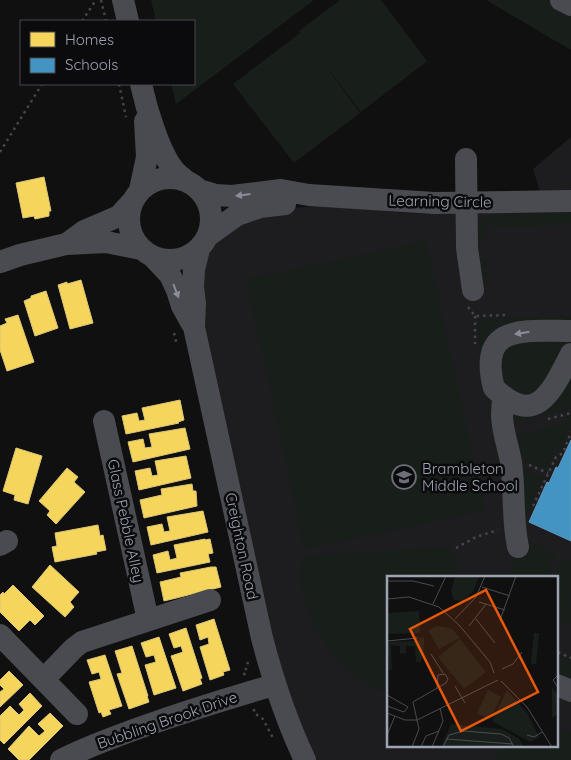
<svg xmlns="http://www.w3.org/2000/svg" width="571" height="760" viewBox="0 0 571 760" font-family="Quicksand,sans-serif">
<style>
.built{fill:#1d1d1f;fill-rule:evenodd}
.green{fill:#181f1a}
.homes{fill:#f6d55c;stroke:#dcc676}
.schools{fill:#4393c3;stroke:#5f98be}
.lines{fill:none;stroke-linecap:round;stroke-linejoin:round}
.path{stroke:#45464b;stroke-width:2.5;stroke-dasharray:2.5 4;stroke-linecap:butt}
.minor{stroke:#4a4b50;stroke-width:22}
.oneway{fill:#8a8e9a}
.labels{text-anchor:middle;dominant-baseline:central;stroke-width:5;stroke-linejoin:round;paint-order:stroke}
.street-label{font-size:15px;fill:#9fa4b3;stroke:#0b0a0c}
.poi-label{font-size:15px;fill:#9fa4b3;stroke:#0b0a0c;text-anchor:start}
.inset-road{fill:none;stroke:#494b51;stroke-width:1}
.view{fill:#e8590c;fill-opacity:0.15;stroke:#e8590c;stroke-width:2.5}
.inset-edge{fill:none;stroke:#9fa4b3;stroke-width:2.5}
</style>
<rect width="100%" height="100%" fill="#101010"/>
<path class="built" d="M571,137V191L540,192L533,169Z
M320,206L424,214L571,212V760H317L310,748L294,711L274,643L215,377L201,303L202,266L209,249L221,235L233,225L292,208ZM388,578H557V746H388Z"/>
<path class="green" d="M151,0H314L176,104L171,84H194V21H156Z
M340,0H381L427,61L361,112L323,62L360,113L294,163L233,84L300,33L303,36L299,31Z
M486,0H571V50Z
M571,212V225L492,227L491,225H486L484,239L477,237V223L486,215Z
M426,241L485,511L304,549L246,279Z
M484,257L489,260V279L486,281L482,280L479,260Z
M571,316V323H522L484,382L497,430L492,428L480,375L478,319Z
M510,341H571L566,347L546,386L525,397L500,381L501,351Z
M571,369V409L510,423V418L537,411Z
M571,416V426L560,452L553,455L546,471L518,457L513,436L566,423L565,417Z
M519,466L543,477L521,525Z
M525,540L556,554L546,577L507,578Z
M445,547L457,557V577L388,578V694C344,677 309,634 301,587C300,577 301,566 301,556Z
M563,557L571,560L570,625L557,619V578L553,577Z
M560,655L571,660V683C557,675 554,672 560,655Z
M557,727L571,733V760H493L500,746H557Z"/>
<path class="homes" d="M44,177L51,211H49V216L35,219L34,216L23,218L16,183Z
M81,280L93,323L70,329L58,285L67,282V284Z
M46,291L58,328L35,336L24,301L31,298V296Z
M18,315L34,362L7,371L0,350V326L7,323L5,319Z
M180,400L184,420L178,422L179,423L126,434L122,416L137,413L139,421L145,420L142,408Z
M185,428L190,449L133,462L128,442L143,439L145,448L152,447L149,434Z
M16,448L42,456L28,504L14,500L15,495L3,491Z
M186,456L191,478L139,490L135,471L150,468L152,476L158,475L155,461Z
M67,468L78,477L74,482L85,492L56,524L47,515L50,511L39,501Z
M192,484L193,491H196L197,506L144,518L140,500L162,495L161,489Z
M203,511L208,532L151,545L147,527L162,524L164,532L170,531L167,517Z
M98,525L100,536L103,535L106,550L96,552L97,554L55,562L52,547L57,546L55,533Z
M205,539V540L210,539L213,553L208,554L210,562L157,573L153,555L168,551L170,560L177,558L174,545Z
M50,565L79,592L70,602L74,607L65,617L32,587Z
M211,567H216L221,587L164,601L160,582L181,577L180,573Z
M13,585L44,616L35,625L30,620L19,631L0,612V595L3,592L4,594Z
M214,619L230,670L223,672L224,675L210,680L200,647L209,644L208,637L200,640L196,625Z
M186,628L202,678L200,679L202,684L183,691L171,656L183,652L181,646L174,648L169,634Z
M159,637L176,688L154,695L145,665L156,662L154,655L146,657L141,643Z
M132,646L148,696H147L149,702L129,709L117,674L122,673L115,651Z
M105,655L122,706L109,710L111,714L103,717L101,712L99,713L89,682L101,679L99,672L92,674L87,660Z
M9,671L23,685L0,707V692L4,689L0,685V680Z
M30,693L42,706L4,744L0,740V716L10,706L19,715L24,710L19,704Z
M50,713L63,726L29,760H19L8,749L29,726L39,736L45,731L38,724Z"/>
<path class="schools" d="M571,440V541L529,522L547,482L549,483L556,467L558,468Z"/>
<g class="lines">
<path class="path" d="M101,0L106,21
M82,21L96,0
M119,84L126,117
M0,152L42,84
M468,307L475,316L509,315
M475,316V344
M174,333L177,345
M548,419L571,413
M529,465L548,473
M533,506L556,457L563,453L571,432
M456,548L476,537L498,530
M558,652L571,658
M245,675L243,672L247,668L248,660
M254,709V713L263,719L274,740"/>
<path class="minor" d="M123,0L128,21
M561,0L571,5
M141,84C146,107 159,152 174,170C177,174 182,177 186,181
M466,159L467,248L473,290
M129 219a41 41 0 1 1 82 0a41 41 0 1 1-82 0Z
M140,190L147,157L145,121
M199,190L216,195L232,196L281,190L309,195L434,203L571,201
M209,235L237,215L260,207L285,204
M69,242L84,231L119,216L131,203
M199,249L194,270L193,287L195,303L194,327L262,638C273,680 286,720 305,760
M154,258L170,275L177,290L182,306L192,324
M0,262L20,255L66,244L106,242L141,249
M571,331C525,331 477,323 494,388C536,429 552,391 571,354
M504,398C498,419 507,441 511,462C515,491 512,519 518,547
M104,421L148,620
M0,545L7,541
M0,635L77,714
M44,679L74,648L82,642L210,600
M557,685L571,691
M61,760C86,747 112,738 139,728C184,712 229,698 274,685"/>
</g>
<defs><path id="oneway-solid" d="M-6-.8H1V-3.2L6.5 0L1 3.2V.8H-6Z" transform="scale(1.25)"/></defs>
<g class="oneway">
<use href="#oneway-solid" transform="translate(243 195) rotate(173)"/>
<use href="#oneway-solid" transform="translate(176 291) rotate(69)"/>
<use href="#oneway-solid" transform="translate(522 333) rotate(171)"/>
</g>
<defs>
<g id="school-ring" transform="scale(1.25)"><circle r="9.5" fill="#0b0a0c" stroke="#6d707a" stroke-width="1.5"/><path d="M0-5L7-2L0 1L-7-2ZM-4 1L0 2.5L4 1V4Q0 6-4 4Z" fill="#6d707a"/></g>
</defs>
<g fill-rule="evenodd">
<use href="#school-ring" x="404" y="477"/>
</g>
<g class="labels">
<g class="street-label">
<text transform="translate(440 201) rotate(1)">Learning Circle</text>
<text transform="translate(126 521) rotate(78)">Glass Pebble Alley</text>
<text transform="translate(242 546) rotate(78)">Creighton Road</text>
<text transform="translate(167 720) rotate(-19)">Bubbling Brook Drive</text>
</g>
<g class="poi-label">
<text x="422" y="468">Brambleton<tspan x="422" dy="17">Middle School</tspan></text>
</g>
</g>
<g transform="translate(387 576)">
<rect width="171" height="171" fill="#101010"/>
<path d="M68,0H92L86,16L75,25L67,24L64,15ZM32,35L33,57L0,58V37ZM50,50L64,52L73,62L52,73L41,54ZM147,57H152L149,88H144ZM37,61V70L31,71H37L34,86H29L28,70H19V77L13,78V70L4,69L5,94H2L0,66L31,65L32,62ZM73,63L99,96L77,113L51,81ZM165,111L172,121L171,138L165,142ZM101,114L114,121L103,144L90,137ZM120,114L140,137L152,161L143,166L105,145ZM64,148L115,153L132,163L137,171H54Z" fill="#181f1a"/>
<path class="inset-road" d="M0,5H26L47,10M95,11L123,20M0,23L22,21L52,31L72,49L103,86L107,97M92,26L118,34M46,28L59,0M68,43L89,21L98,0M89,43L108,67M113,44L129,0M82,50L99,28M0,65L31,62M44,78L56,97M115,93L126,88L135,76M172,98L166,104L172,113M114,105L140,131L165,171M68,110L78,127M0,119L21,131L17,136L0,130M0,137L18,144H30L111,104M0,159L8,140M140,159L147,161L155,156M59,163L126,168M25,171L32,153L26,126L59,107L61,103L58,98L51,99L50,112M34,171L39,160L52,155M45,171L56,145L53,132M56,171L62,159L77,155L114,158L122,162L127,171"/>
<path class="view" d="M99,14L151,116L74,155L23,53Z"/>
<rect width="171" height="171" class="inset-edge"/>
</g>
<rect x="20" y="20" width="175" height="65" fill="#0b0a0c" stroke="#46484f"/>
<rect x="30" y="32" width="25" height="15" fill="#f6d55c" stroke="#46484f"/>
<text x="65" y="45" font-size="15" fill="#9fa4b3">Homes</text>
<rect x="30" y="58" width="25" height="15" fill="#4393c3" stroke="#46484f"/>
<text x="65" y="70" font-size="15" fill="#9fa4b3">Schools</text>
</svg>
